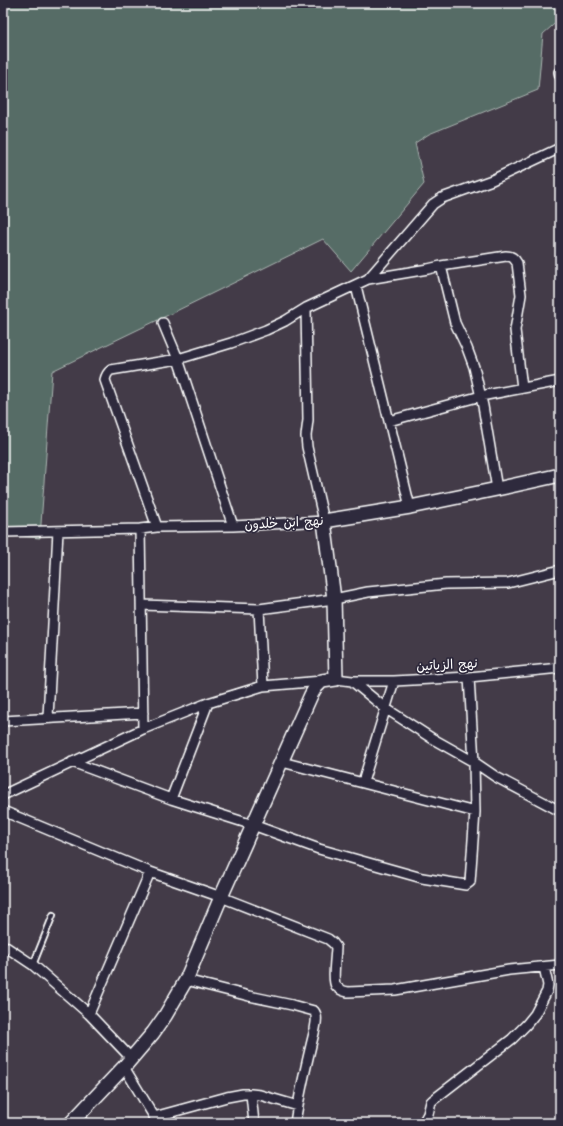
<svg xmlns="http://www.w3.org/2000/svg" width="563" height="1126" viewBox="0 0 563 1126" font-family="'Architects Daughter','Playpen Sans Arabic',sans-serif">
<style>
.green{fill:#576c66;stroke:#abb6b2}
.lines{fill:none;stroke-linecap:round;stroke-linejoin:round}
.lane-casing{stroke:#fff;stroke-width:8}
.street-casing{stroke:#fff;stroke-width:12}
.secondary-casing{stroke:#fff;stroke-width:16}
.lane{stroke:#2f2a3d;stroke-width:4.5}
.street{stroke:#2f2a3d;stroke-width:9}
.secondary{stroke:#2f2a3d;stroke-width:13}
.labels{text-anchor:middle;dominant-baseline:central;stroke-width:3.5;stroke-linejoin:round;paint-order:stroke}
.street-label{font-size:13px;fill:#fff;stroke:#2f2a3d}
</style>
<rect width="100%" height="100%" fill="#433b48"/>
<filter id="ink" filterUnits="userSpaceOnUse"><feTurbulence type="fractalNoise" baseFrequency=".025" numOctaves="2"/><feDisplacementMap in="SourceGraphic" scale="8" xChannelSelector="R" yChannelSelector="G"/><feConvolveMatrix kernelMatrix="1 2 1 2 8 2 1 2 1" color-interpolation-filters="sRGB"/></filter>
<g filter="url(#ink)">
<path class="green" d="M3,3H560V19L543,34L538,90L429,134L415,143L424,184L351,271L323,239L162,318L52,371L40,538L3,535Z"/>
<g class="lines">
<g class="lane-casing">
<path id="lane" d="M33,965L53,915"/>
</g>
<g class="street-casing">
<path id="street" d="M559,72L560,76
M441,266L506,256C512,256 514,258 517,263L521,295L515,330L522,388
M368,279L428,269L441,266L455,323L467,348L474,367L483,406L497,489
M356,286L410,507
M163,323L178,359L233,526
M389,421L481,396L560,381
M157,527L105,380C106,375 107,373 111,370L178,359L231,343L266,330L285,321L306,308L368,279L433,204L442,198L492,180L560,148
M140,529L143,729
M3,532L140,529L157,527L233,526L324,521L307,447L306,436L308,420L306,308
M142,605L259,609L334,599L368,592L446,584L508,583L560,570
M259,609L263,686
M336,679L352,681H394L469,677L560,668
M352,681L385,708L433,739L474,762L496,777L560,811
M48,717L58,531
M3,721L143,713
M72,762L171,799L253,825L319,849L422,878L466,885L470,882L475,812L474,762L469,677
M282,762L475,812
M363,782L394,681
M3,795L143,729L208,703L263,686L322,681
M171,799L208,703
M3,811L150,872L221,897L328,939L333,943L336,947C336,955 332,980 336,986C339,990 343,991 348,992L395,990L509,970L560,965
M3,945L33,965L89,1014L131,1058
M186,980L249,996L292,1005L314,1011C318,1016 316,1023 315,1029C307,1061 300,1090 295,1123
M89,1014L150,872
M124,1067L158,1123
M251,1094L254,1123
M154,1117L227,1097L243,1094H251L260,1095L298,1106
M423,1123L428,1114L431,1102L433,1100L512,1039L526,1025L535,1014L547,991L548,985L544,967"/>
</g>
<g class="secondary-casing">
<path id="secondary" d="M71,1123L124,1067L153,1033L165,1016L186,980L221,897L311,695L315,688L322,681L336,679L334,599L324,521L410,507L497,489L560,475"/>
</g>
<use href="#lane" class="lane"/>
<use href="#street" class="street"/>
<use href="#secondary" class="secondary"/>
</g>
</g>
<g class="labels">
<g class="street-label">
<text transform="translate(284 523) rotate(-3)">نهج ابن خلدون</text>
<text transform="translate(447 665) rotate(-3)">نهج الزياتين</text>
</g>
</g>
<rect width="563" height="1126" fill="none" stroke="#2f2a3d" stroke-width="16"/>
<rect x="8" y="8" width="547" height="1110" fill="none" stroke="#fff" stroke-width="1.5" filter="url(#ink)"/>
</svg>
